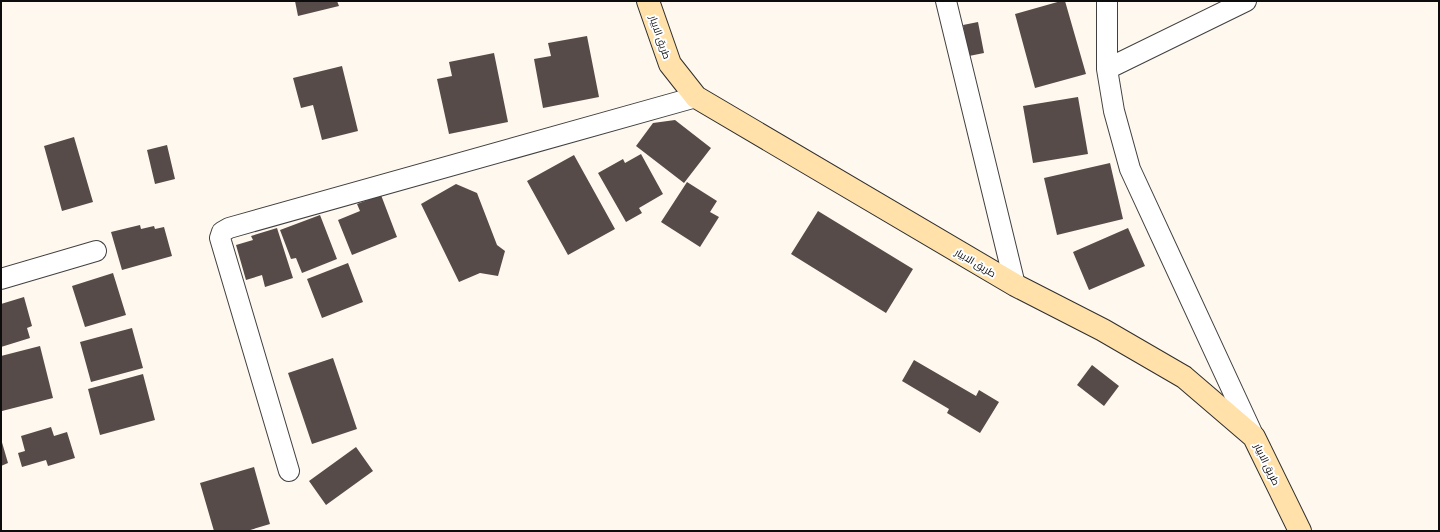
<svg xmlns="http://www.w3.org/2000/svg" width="1440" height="532" viewBox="0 0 1440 532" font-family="Literata,Cairo,serif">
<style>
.building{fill:#574b49}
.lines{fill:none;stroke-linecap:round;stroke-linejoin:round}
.minor-casing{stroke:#404040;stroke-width:22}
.secondary-casing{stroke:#2f2f2f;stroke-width:24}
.minor{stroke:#fff;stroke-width:20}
.secondary{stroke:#ffe1a9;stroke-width:22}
.labels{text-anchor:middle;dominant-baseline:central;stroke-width:4;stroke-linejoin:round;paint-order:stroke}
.street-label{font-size:10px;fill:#0d0d0d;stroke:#fff}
</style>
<rect width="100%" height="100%" fill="#fff8ee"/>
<path class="building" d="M295,1H337L339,6L298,16Z
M1061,1H1065L1086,74L1035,88L1015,14Z
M978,22L984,53L969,56L963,25Z
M587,36L599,97L543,108L534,59L551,56L548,43Z
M494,53L508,122L449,134L437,79L452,76L449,62Z
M342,66L358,131L322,140L313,105L301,108L293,78Z
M1078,97L1088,154L1033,163L1023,106Z
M675,120L711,148L684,183L636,146L653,123Z
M74,137L93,202L62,211L44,146Z
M167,145L175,179L155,184L147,150Z
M641,154L663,194L639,208L642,213L626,222L598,173L623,159L625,163Z
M574,155L615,229L568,255L527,181Z
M1110,163L1123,219L1057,235L1044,178Z
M687,182L717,201L710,212L719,217L700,247L661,222Z
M456,184L477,193L497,245L505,251L498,276L480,273L459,282L421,204Z
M381,195L397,237L352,255L338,220L360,211L357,204Z
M818,211L913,269L886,313L791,254Z
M320,215L337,259L302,273L296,258L291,259L280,230Z
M140,225L141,229L154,226L155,229L164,227L172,256L122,270L111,232Z
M277,228L293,278L265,287L262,275L246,280L236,245L253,240L251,236Z
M1128,228L1145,266L1089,290L1073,252Z
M348,263L363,302L322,318L307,279Z
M113,273L126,315L85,327L72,286Z
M24,297L32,326L27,328L30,338L1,347V304Z
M132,328L143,368L91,382L80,342Z
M40,346L53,398L2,411L1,406V356Z
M333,358L357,429L312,444L288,373Z
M914,360L976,396L979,390L999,402L980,433L947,413L949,409L902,381Z
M1092,365L1119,386L1104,406L1077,385Z
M143,374L155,420L100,435L88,389Z
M51,427L54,436L67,432L75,458L48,466L46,460L22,467L18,453L25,451L21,436Z
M1,439L8,463L1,466Z
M356,447L373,471L326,505L309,481Z
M254,467L270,524L247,531H214L200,483Z"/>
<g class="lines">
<g class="minor-casing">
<path id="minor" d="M946,1L1015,285
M1107,1V69L1114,111L1130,169L1254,437
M1107,69L1246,1
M1,279L96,251
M289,471L220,238L222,232L229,228L696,97"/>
</g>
<g class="secondary-casing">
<path id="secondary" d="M648,1L670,64L696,97L1015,285L1103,330L1184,377L1254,437L1300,531"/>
</g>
<use href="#minor" class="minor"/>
<use href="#secondary" class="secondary"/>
</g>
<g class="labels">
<g class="street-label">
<text transform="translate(661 37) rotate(71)">طريق الابيار</text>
<text transform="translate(976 262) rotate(31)">طريق الابيار</text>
<text transform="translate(1268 464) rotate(64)">طريق الابيار</text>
</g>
</g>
<rect width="1440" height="532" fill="none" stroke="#0d0d0d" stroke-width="4"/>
</svg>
